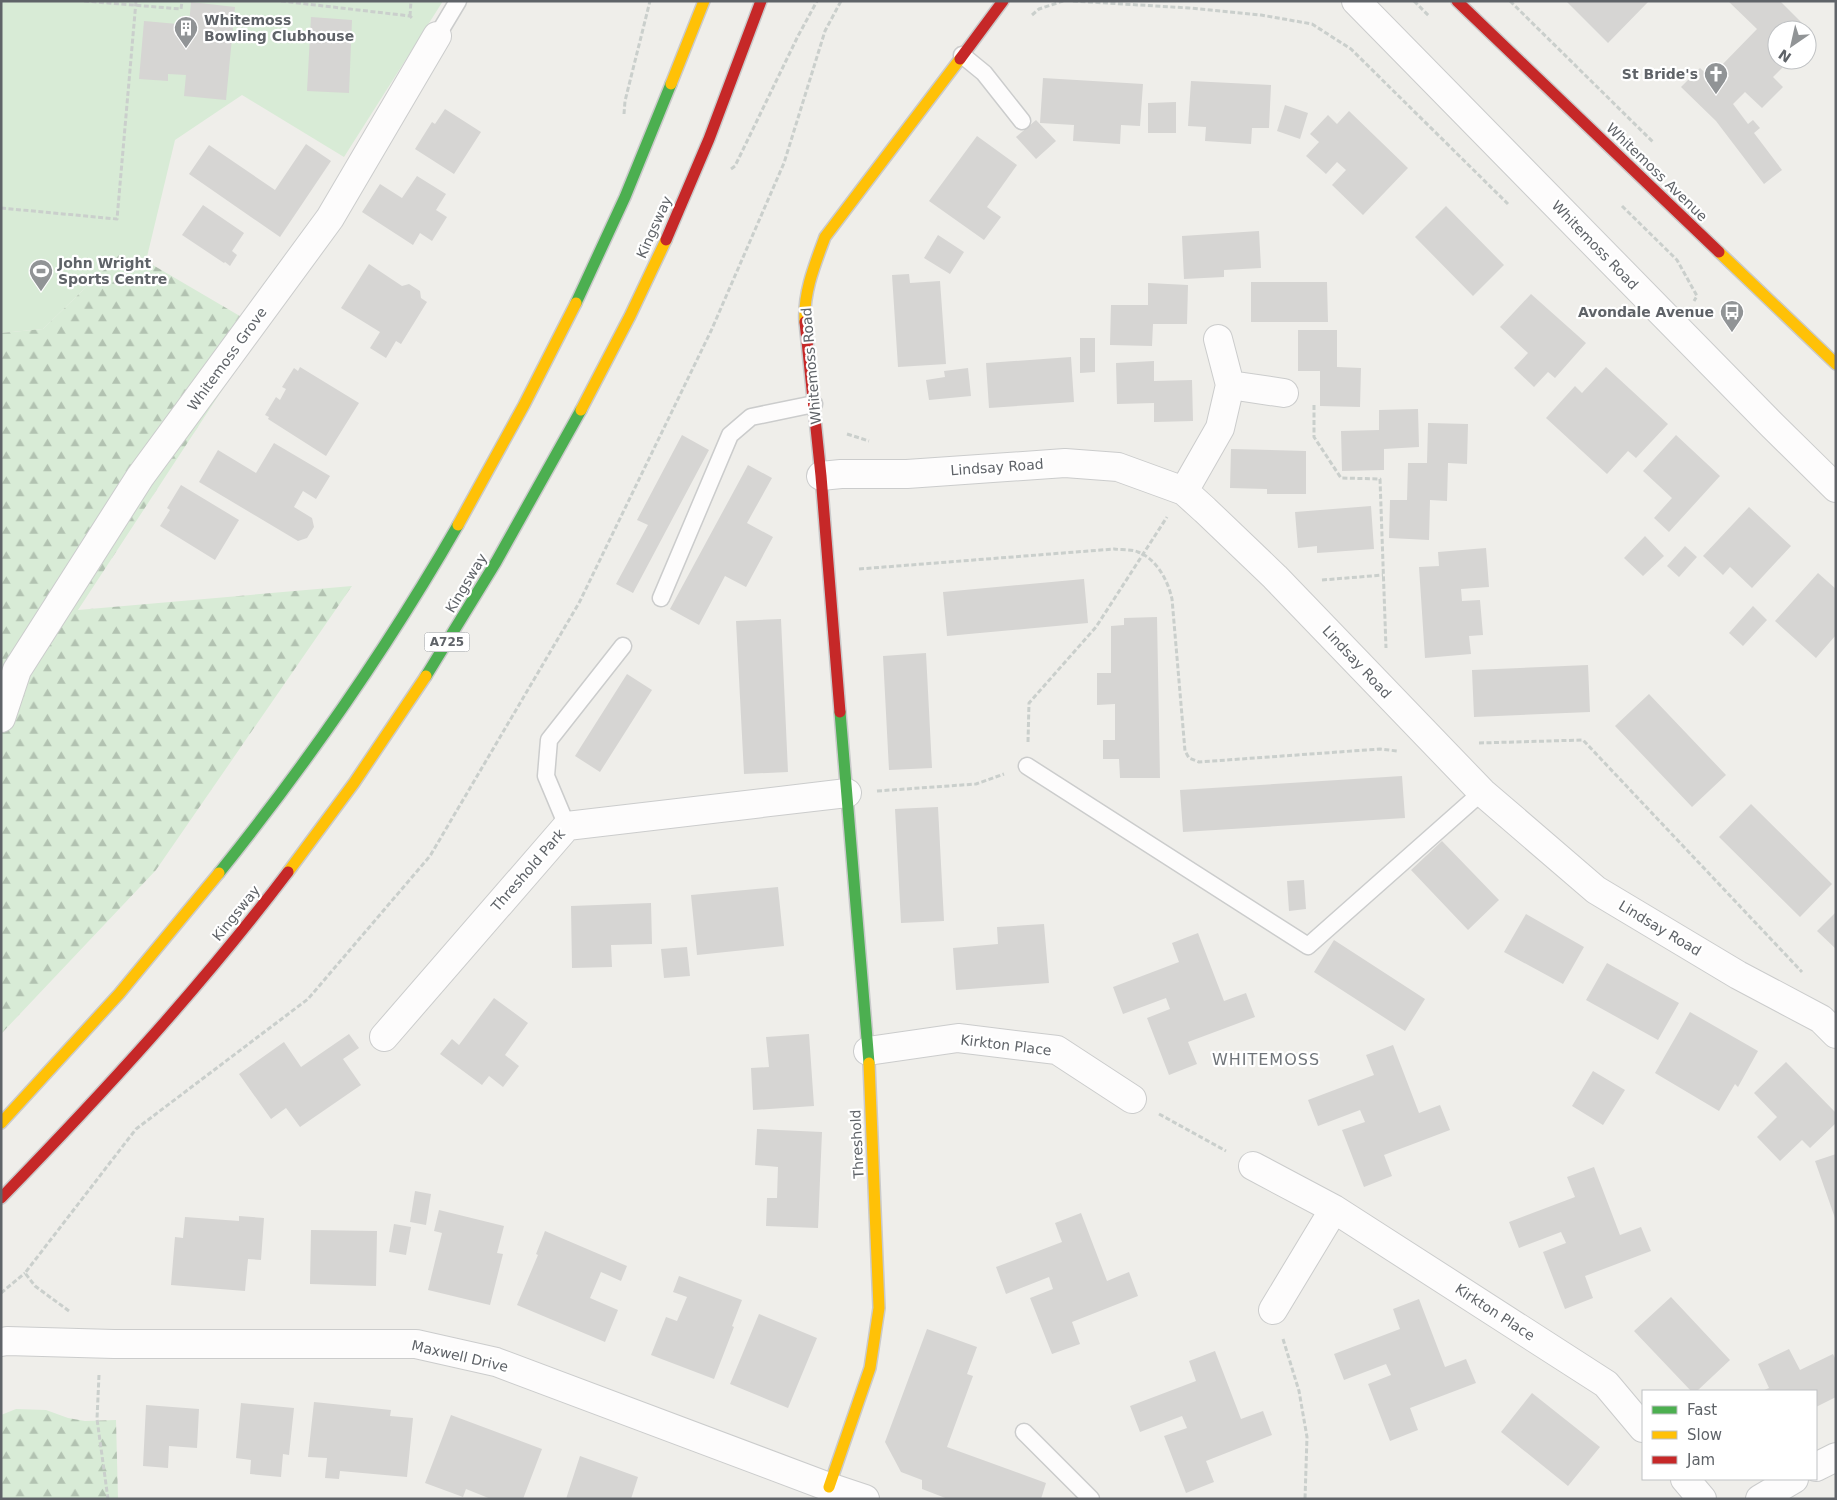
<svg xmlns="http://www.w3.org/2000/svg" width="1837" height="1500" viewBox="0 0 1837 1500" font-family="'DejaVu Sans',sans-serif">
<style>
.green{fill:#d8ebd6}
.forest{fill:url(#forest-firs)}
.building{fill:#d6d5d3}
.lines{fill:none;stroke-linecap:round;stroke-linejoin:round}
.lane-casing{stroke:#cbcccc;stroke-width:19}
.street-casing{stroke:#cbcccc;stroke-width:30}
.fast-casing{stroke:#cacacb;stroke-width:14}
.slow-casing{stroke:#cacacb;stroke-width:14}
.jam-casing{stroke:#cacacb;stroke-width:14}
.path{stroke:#cacfcc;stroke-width:3;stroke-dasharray:5 2.5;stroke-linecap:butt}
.lane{stroke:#fdfcfc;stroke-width:16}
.street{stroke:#fdfcfc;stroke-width:28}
.fast{stroke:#4caf50;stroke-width:11}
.slow{stroke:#ffc107;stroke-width:11}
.jam{stroke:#c62828;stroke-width:11}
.labels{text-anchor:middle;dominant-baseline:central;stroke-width:4.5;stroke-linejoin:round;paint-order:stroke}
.shield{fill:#fff;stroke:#8f9295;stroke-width:1}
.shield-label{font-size:12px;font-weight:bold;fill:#5f6368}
.poi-label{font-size:14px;font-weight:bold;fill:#5f6368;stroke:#fff;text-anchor:start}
.street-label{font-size:14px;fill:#5f6368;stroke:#fff}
.quarter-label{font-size:16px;letter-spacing:1px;fill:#70757a;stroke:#fff}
</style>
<defs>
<pattern id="forest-firs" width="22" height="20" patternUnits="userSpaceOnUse" patternTransform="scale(1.25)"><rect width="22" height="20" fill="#d8ebd6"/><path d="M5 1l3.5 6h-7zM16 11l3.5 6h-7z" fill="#b2c2b1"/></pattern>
</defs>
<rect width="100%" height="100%" fill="#efeeea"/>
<path class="green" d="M1,1H443L344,157L242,95L175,140L146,261L119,255L43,329L1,333Z"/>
<path class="forest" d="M119,255L146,261L262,329L78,610L352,586L156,870L1,1034V333L43,329Z
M16,1409L46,1410L68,1418L85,1421L116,1420L118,1499H1V1415Z"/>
<path class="building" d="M1566,1H1649L1608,43Z
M1728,1H1780L1814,35L1807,42V30H1777V60H1790L1773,77L1783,87L1762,108L1745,92L1733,104L1748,124L1753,120L1760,128L1754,133L1782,170L1764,184L1716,121L1681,87L1700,68L1719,86L1729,76L1720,67L1757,29Z
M191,2L235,7L226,100L184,96L186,75L168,74V81L139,79L144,21L189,25Z
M311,17L352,20L349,93L307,91Z
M1043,78L1143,84L1140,126L1121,125L1120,144L1073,141L1074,125L1040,123Z
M1191,81L1271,85L1269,128H1252L1251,144L1205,141L1206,127L1188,126Z
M1176,102V133H1148V103Z
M1285,105L1308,113L1300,139L1277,131Z
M445,109L481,132L454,174L415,149L432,122L435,124Z
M1349,111L1408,168L1363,215L1332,185L1346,170L1337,162L1326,174L1306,156L1319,142L1310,134L1328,115L1337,124Z
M1036,120L1056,141L1036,159L1016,137Z
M977,136L1017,165L987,207L1001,217L984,240L929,201Z
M306,144L331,161L280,237L189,174L209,145L275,190Z
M417,176L446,194L436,210L447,217L432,241L420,233L413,245L362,212L380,184L402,198Z
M203,205L244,233L232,251L237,255L230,266L225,262L224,263L182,235Z
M1446,206L1504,265L1473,296L1415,237Z
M1259,231L1261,268L1224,270V277L1184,279L1182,236Z
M938,235L964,252L950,274L924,258Z
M369,264L402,286L409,284L420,291L421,298L427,302L401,344L396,341L386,358L370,348L380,332L341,308Z
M909,274L910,283L940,281L946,364L898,367L892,275Z
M1251,282H1327L1328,322H1251Z
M1148,283L1188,285L1187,324H1153L1152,346L1110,345L1111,305H1148Z
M1531,294L1586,343L1555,378L1548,372L1534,387L1514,368L1528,353L1500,327Z
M1298,330H1337V367L1361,368L1360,407L1320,406V371H1298Z
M1080,338H1095V372L1080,373Z
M1071,357L1074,402L989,408L986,363Z
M1154,361V381L1192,380L1193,421L1154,422V403L1117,404L1116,363Z
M300,367L359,403L326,456L268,419L269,417L265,415L276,397L280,400L286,389L282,387L294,368L298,371Z
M1606,367L1668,424L1636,458L1628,451L1607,474L1546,418L1575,386L1582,393Z
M968,368L971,396L929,400L926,380L945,377L944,371Z
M1418,409L1419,447L1384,449V470L1342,471L1341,431L1379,430V410Z
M1428,423L1468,424L1467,464L1448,463L1447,501L1430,500L1429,540L1389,538L1390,500H1407L1408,463H1427Z
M682,435L709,450L633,593L616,584L648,525L637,520Z
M1676,435L1720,476L1669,532L1654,518L1672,498L1643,471Z
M274,443L330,476L316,499L303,491L294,507L312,518L314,527L307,538L298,541L199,482L218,450L256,473Z
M1231,449L1306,451V494H1267V489L1230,488Z
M748,465L772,478L747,523L773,537L746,587L725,576L699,625L670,609Z
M181,485L239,520L215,560L160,526L170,510L167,508Z
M1371,506L1374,549L1317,553V546L1298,548L1295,512Z
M1749,507L1791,546L1752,588L1730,567L1723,575L1703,556Z
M1645,536L1664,556L1643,576L1624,558Z
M1685,546L1697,557L1679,577L1667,566Z
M1486,548L1489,587L1461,589L1462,601L1480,600L1483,635L1469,636L1471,654L1425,658L1419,567L1439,566L1438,552Z
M1818,573L1836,589V635L1816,658L1775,621Z
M1084,579L1088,623L947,636L943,592Z
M1753,606L1767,620L1743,646L1729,633Z
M1157,617L1160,778H1120L1119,759H1103V740H1115V704L1097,705V673H1111V626L1124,625V618Z
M781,619L788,772L744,774L736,621Z
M926,653L932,768L889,770L883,656Z
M1588,665L1590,712L1474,717L1472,670Z
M627,674L652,690L600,772L575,756Z
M1649,694L1726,775L1692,807L1615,726Z
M1402,776L1405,818L1183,832L1180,790Z
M1751,804L1832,884L1800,917L1719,837Z
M938,807L944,921L901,923L895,809Z
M1442,841L1499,900L1468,930L1411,870Z
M1304,880L1306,909L1289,911L1287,881Z
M778,887L784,946L697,955L691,895Z
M651,903L652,944L611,945L612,967L572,968L571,906Z
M1836,912V949L1817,931Z
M1526,914L1584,947L1563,984L1504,952Z
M1044,924L1049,983L956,990L953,948L998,944L997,927Z
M1198,933L1224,1001L1246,993L1255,1017L1188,1042L1197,1064L1169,1075L1147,1018L1170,1009L1166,998L1123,1014L1113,987L1179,962L1172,943Z
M1334,940L1425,999L1405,1031L1314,972Z
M687,947L690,976L664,978L661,949Z
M1607,963L1679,1003L1658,1040L1586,1000Z
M494,998L528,1023L505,1055L519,1066L503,1087L489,1076L482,1085L440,1054L452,1039L459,1045Z
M1690,1012L1758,1051L1738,1087L1735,1084L1719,1111L1655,1073Z
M349,1034L359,1048L343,1059L361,1085L300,1127L286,1108L271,1119L239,1074L284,1042L301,1067Z
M809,1034L814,1106L753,1110L751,1068L769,1067L766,1037Z
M1393,1045L1419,1113L1440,1105L1450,1130L1384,1155L1392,1176L1364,1187L1342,1130L1365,1122L1360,1110L1318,1126L1308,1100L1374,1075L1366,1055Z
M1786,1062L1836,1113V1123L1810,1148L1802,1140L1780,1161L1757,1137L1777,1117L1754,1093Z
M1593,1071L1625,1090L1603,1125L1572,1106Z
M757,1129L822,1132L818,1228L766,1226L767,1198H777L778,1167L755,1165Z
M1836,1154V1218H1835L1815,1161Z
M1594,1167L1620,1235L1641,1227L1651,1251L1585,1276L1593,1298L1565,1309L1543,1252L1566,1243L1561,1232L1519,1248L1509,1222L1575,1197L1567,1177Z
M415,1191L431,1194L426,1225L410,1222Z
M439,1210L504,1226L497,1253L503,1254L490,1305L428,1290L442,1233L434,1231Z
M1081,1213L1107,1281L1129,1272L1138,1296L1072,1322L1080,1344L1052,1354L1030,1298L1053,1289L1049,1277L1006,1294L996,1267L1062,1242L1055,1223Z
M239,1216L264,1218L261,1260L248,1259L245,1291L171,1285L175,1237L183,1238L185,1217L239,1221Z
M394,1224L411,1227L406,1255L389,1252Z
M311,1230L377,1231L376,1286L310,1284Z
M545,1231L627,1266L621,1281L601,1272L590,1298L618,1310L605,1342L517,1305L538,1255L536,1254Z
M679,1276L742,1300L732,1326L734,1327L714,1379L651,1355L666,1317L677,1321L687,1297L673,1292Z
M1671,1297L1730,1360L1697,1391H1691L1634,1331Z
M1419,1299L1445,1367L1466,1359L1476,1383L1410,1408L1418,1430L1390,1441L1368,1384L1391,1375L1386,1364L1344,1380L1334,1354L1400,1329L1393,1309Z
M759,1314L817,1338L788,1408L730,1384Z
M927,1329L977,1347L967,1374L973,1376L947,1447L1046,1483L1041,1499H948L922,1489V1480L901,1472L885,1442Z
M1789,1349L1800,1370L1833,1354L1836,1360V1397L1816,1407V1391H1762L1769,1388L1758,1364Z
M1215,1351L1241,1419L1263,1411L1272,1435L1206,1461L1214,1482L1186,1493L1164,1436L1187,1428L1182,1416L1140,1432L1130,1406L1196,1381L1189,1361Z
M1532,1393L1600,1447L1568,1486L1501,1432Z
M314,1402L391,1410L390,1416L413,1418L407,1477L340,1471L339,1479L325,1478L327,1458L308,1457Z
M241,1403L294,1408L289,1455L283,1454L281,1477L250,1474L251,1460L236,1458Z
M146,1405L199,1409L197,1448L169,1446L168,1468L143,1466Z
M451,1415L542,1449L523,1499H491L466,1489L463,1497L425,1483Z
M580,1456L638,1477L631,1499H566Z"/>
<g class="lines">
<g class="lane-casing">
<path id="lane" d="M437,36L458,1
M962,55L984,73L1022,121
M661,598L730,435L751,417L814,404
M1027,766L1308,946L1482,792
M567,826L546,776L549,740L623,646
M1024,1432L1091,1499"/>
</g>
<g class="street-casing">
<path id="street" d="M1356,1L1772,425L1836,488
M1230,385L1284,393
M821,476L841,474H907L1065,463L1118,467L1184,491L1205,510L1275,577L1482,792L1596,890L1738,975L1821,1019L1836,1034
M1184,491L1220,428L1230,385L1218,339
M1,718L17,670L140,477L330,218L437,36
M384,1037L567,826L847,793
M868,1051L958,1038L1057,1050L1132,1099
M1253,1166L1334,1209L1606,1384L1643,1428
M1273,1310L1334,1209
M1,1342L7,1341L114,1344H416L496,1362L829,1487L865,1499
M1816,1467L1836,1457
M1685,1479L1702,1499
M1760,1499L1794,1479"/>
</g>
<g class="fast-casing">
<path id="fast" d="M576,303L625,197L671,84
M426,676L496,562L581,410
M840,712L869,1063
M219,873C305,766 389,645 458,525"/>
</g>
<g class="slow-casing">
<path id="slow" d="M671,84L704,1
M1719,252L1836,364
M805,322C803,293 815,264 825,237L960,59
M581,410L630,316L666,240
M458,525L524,405L576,303
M288,872L354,783L426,676
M1,1123L119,994L219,873
M829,1487L870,1368L879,1308L869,1063"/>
</g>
<g class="jam-casing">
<path id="jam" d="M1457,1L1719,252
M960,59L1003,1
M666,240L709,139L761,1
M805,322L821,476L840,712
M1,1198C102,1094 200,988 288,872"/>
</g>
<path class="path" d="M84,1L181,9L182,1
M281,1L410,16L412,18
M1073,1L1189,8L1261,15L1312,24L1351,49L1508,204
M1414,1L1429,16
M1510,1L1654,143
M1032,15L1039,9L1063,1
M410,16L411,1
M624,114L625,101L650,1
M731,169L735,166L798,36L817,1
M1622,206L1677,260L1697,296L1694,301
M1,208L117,219L136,1
M1314,405V437L1341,478L1380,479L1386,648
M847,434L869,441
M859,569L1114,549C1121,550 1131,549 1138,552C1157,559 1168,581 1172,599L1185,751L1189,758L1199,762L1380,749L1397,751
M1322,580L1383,575
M1028,742L1029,703L1096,627L1167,517
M1479,743L1583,740L1802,972
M877,791L976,784L1004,774
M1159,1114L1226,1151
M1,1293L25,1273
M69,1311L35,1286L25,1273L136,1129L308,999L430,856L579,603L711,331L784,163L825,31L841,1
M1283,1339L1299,1391L1307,1437L1305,1499
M99,1375L97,1419L108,1499"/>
<use href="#lane" class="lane"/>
<use href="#street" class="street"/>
<use href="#fast" class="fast"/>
<use href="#slow" class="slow"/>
<use href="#jam" class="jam"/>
</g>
<defs>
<g id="building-pin" transform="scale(1.25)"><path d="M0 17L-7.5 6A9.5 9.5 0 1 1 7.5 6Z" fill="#919496" stroke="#fff"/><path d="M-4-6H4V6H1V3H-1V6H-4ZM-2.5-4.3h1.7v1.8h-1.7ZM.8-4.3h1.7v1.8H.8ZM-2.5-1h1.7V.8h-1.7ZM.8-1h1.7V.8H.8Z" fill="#fff"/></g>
<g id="church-pin" transform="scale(1.25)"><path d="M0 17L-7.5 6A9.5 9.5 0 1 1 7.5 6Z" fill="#919496" stroke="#fff"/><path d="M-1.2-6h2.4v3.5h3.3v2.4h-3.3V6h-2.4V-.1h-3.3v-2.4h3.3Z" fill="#fff"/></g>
<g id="stadium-pin" transform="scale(1.25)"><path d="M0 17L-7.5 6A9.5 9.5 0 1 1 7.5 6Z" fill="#919496" stroke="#fff"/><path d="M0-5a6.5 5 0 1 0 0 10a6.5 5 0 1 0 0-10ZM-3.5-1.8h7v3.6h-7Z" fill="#fff"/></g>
<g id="bus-pin" transform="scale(1.25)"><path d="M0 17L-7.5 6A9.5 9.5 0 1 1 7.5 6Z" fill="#919496" stroke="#fff"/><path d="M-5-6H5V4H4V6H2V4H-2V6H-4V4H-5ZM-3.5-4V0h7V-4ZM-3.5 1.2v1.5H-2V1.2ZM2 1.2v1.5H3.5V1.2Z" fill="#fff"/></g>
</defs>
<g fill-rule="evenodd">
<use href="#building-pin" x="186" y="28"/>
<use href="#church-pin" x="1716" y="74"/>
<use href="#stadium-pin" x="41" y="271"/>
<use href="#bus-pin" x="1732" y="312"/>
</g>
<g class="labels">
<rect class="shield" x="424.5" y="632.5" width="45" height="19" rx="4"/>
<g class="shield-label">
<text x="447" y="642">A725</text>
</g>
<g class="poi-label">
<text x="204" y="20">Whitemoss<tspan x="204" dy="16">Bowling Clubhouse</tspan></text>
<text x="1698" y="74" text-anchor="end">St Bride's</text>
<text x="58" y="263">John Wright<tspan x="58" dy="16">Sports Centre</tspan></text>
<text x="1714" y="312" text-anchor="end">Avondale Avenue</text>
</g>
<g class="street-label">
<text transform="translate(1657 172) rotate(44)">Whitemoss Avenue</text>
<text transform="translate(654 227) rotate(-66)">Kingsway</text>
<text transform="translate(1595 245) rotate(46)">Whitemoss Road</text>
<text transform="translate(227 359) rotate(-54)">Whitemoss Grove</text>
<text transform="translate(811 366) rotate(-95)">Whitemoss Road</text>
<text transform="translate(997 467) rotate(-4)">Lindsay Road</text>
<text transform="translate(466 583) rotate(-59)">Kingsway</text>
<text transform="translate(1357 662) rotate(47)">Lindsay Road</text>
<text transform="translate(528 870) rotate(-49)">Threshold Park</text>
<text transform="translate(236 913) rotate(-51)">Kingsway</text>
<text transform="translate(1660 928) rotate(31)">Lindsay Road</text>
<text transform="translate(1006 1045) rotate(7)">Kirkton Place</text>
<text transform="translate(857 1144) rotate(-93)">Threshold</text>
<text transform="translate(1495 1312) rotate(33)">Kirkton Place</text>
<text transform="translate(460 1356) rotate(13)">Maxwell Drive</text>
</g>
<g class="quarter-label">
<text x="1266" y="1059">WHITEMOSS</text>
</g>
</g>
<rect width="1837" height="1500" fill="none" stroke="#5f6368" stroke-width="5"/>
<rect x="1642" y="1390" width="175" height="90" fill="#ffffff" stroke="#bfc1c3"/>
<rect x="1652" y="1406" width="25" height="8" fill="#4caf50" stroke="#bfc1c3"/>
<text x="1687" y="1415" font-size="15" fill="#5f6368">Fast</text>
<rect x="1652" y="1431" width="25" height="8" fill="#ffc107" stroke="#bfc1c3"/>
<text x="1687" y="1440" font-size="15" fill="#5f6368">Slow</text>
<rect x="1652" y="1456" width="25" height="8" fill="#c62828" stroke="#bfc1c3"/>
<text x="1687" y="1465" font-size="15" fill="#5f6368">Jam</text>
<g transform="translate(1792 45) rotate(214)"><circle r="24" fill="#ffffff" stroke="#bfc1c3"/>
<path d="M0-4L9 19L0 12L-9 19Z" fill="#919496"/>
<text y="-8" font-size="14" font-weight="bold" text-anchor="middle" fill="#5f6368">N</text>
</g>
</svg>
